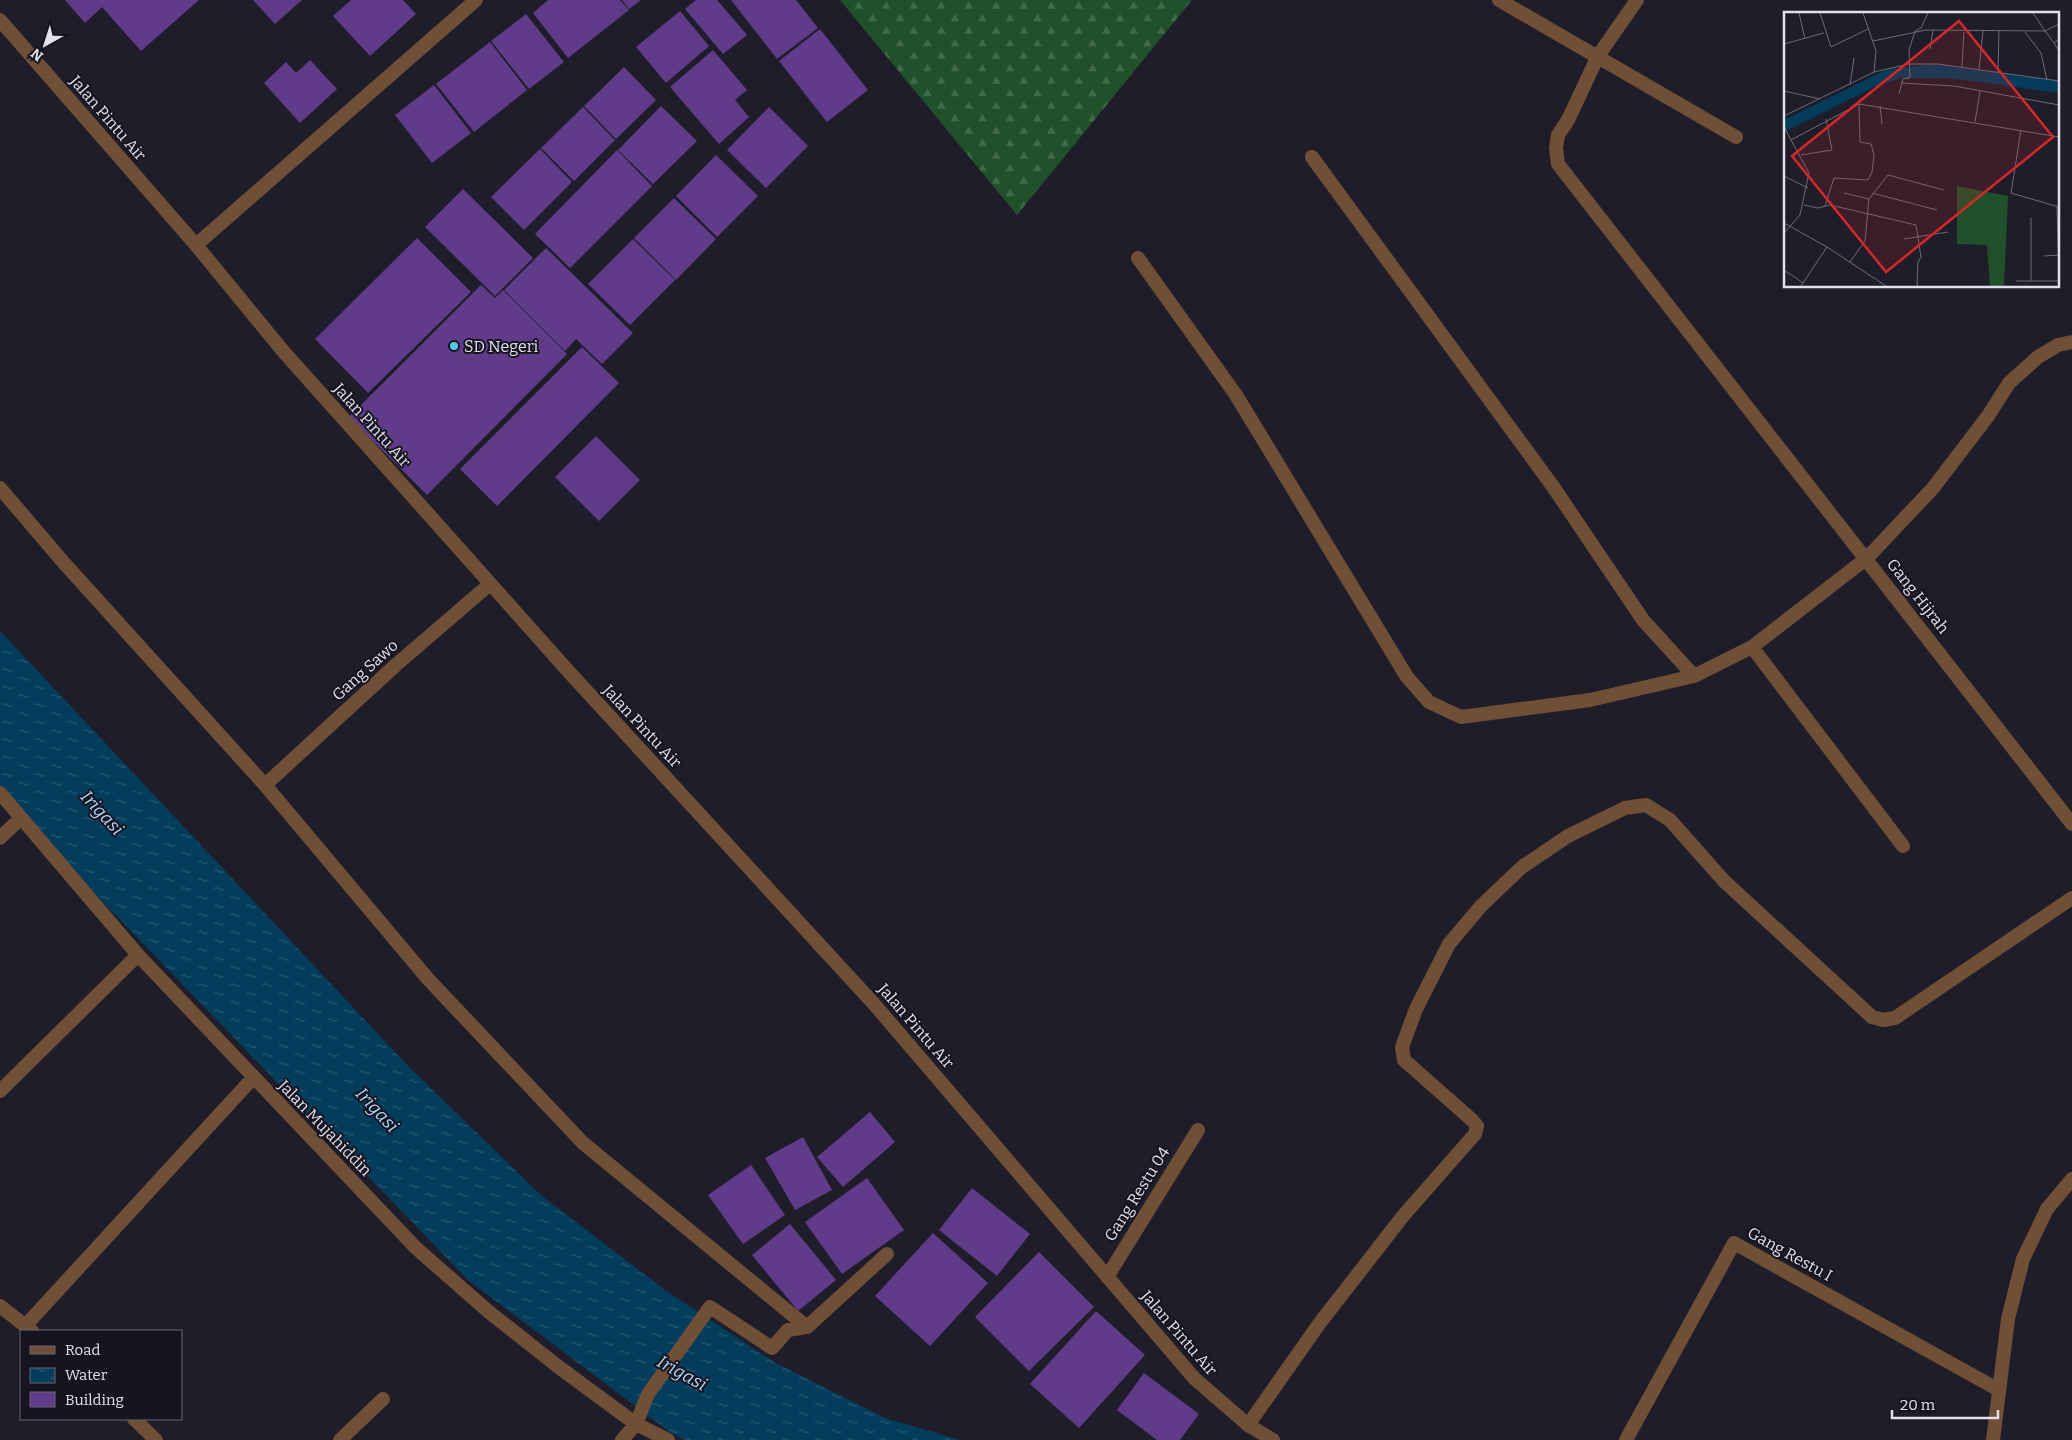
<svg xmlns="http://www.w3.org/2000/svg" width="2072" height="1440" viewBox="0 0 2072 1440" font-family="Bitter,serif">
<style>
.forest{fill:url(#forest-firs)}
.water{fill:url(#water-ripples)}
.building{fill:#603b89}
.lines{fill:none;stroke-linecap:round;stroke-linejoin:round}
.minor{stroke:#704f37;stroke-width:14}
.tertiary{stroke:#704f37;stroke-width:14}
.poi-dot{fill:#58c9e3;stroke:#171421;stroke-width:2}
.labels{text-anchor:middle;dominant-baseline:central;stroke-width:4;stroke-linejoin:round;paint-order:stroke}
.street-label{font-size:16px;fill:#e3e1eb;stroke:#171421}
.poi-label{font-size:16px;fill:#e3e1eb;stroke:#171421;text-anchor:start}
.water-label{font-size:18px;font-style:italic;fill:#acd7f6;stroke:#171421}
.inset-road{fill:none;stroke:#6e6b78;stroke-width:1}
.view{fill:#d62828;fill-opacity:0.15;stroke:#d62828;stroke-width:2.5}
.inset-edge{fill:none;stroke:#e3e1eb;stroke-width:2.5}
</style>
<defs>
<pattern id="forest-firs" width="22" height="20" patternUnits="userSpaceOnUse" patternTransform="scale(1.25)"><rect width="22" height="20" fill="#20512a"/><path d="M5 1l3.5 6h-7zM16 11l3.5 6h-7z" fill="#406a49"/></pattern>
<pattern id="water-ripples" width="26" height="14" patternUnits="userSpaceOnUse" patternTransform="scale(1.25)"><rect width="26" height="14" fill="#033d5c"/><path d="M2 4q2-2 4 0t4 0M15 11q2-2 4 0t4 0" fill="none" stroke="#285974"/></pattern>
</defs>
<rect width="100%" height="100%" fill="#201d2b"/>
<path class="forest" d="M840,0H1192L1017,215Z"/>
<path class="water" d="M0,631L410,1068L542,1196L665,1290L774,1362L885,1418L960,1440H686L671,1433L468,1280L99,898L0,793Z"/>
<path class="building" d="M65,0H199L141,51L102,7L85,23Z
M253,0H302L275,24Z
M351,0H403L416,14L370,56L333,16Z
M548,0H620L629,10L568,58L533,13Z
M622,0H641L629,9Z
M696,0H717L747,35L723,54L685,9Z
M731,0H796L818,28L777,59Z
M680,11L709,46L666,83L636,47Z
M526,14L564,62L529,89L491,41Z
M820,29L868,90L827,122L779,61Z
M490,42L527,90L474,132L436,84Z
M713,50L747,90L735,100L749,117L719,144L670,87Z
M310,60L337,89L300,123L264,83L286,62L296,73Z
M624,67L656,100L616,139L584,106Z
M434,85L471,133L432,163L395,115Z
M661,106L697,141L653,184L618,150Z
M583,107L615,140L574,181L541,148Z
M769,107L808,146L766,188L727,150Z
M540,149L572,182L524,230L491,197Z
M617,150L652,186L570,268L535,234Z
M716,155L758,196L717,237L676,196Z
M463,189L533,258L495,296L425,227Z
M674,198L716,239L676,280L634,238Z
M417,238L471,292L368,393L315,339Z
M633,239L675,280L630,325L588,284Z
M546,248L633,333L602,364L576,339L565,351L504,290Z
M481,285L495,298L503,290L567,354L427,495L349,417Z
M582,347L619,383L497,506L460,469Z
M596,436L640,480L599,521L555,477Z
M870,1112L895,1142L843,1187L817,1157Z
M803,1137L832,1190L795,1210L765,1158Z
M751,1165L785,1215L743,1244L708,1195Z
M867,1178L904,1230L842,1274L805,1222Z
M972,1188L1030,1234L997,1276L939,1230Z
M790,1224L836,1280L798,1311L752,1255Z
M933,1233L988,1283L930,1346L875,1296Z
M1039,1252L1094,1307L1029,1371L975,1317Z
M1096,1311L1145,1355L1079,1428L1030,1384Z
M1144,1373L1199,1414L1180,1440H1157L1117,1410Z"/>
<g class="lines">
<path class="minor" d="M1499,0L1736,137
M1637,0L1598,56L1568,120L1558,135L1556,148L1558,164L2072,824
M1312,157L1554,488L1643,620L1694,676
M196,245L476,0
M1138,258L1236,395L1407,677L1429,702L1461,717L1590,700L1694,676L1752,647L1867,558L1933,488L1988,416L2009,383L2038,357L2058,345L2072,342
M0,488L64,563L265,785L428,979L583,1143L807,1327
M1752,647L1903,846
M265,785L397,664L490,584
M0,793L138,955L416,1248L489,1312L560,1368L636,1424L668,1440
M0,838L21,818
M0,1091L138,955
M1107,1277L1198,1130
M0,1306L32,1331
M26,1325L253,1078
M134,1419L156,1440
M1248,1425L1319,1324L1403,1216L1475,1134L1477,1126L1472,1120L1404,1060L1402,1047L1416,1009L1449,944L1481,906L1522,867L1568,836L1625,808L1646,805L1670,820L1724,881L1872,1017L1883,1020L1895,1018L2072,898
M340,1440L383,1399
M622,1440L636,1424L648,1394L710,1307L772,1348L788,1330L807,1327L887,1254
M1626,1440L1734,1243L1999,1390"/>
<path class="tertiary" d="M0,20L196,245L283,351L569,672L874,1004L1194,1378L1248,1425L1273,1440
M1993,1440L2008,1319L2023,1259L2047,1209L2072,1179"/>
</g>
<circle class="poi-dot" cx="454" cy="346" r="5"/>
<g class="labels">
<g class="street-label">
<text transform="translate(108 118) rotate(49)">Jalan Pintu Air</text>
<text transform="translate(372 425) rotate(48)">Jalan Pintu Air</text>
<text transform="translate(1918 596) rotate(52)">Gang Hijrah</text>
<text transform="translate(365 670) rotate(-42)">Gang Sawo</text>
<text transform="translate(642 726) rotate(47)">Jalan Pintu Air</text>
<text transform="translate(916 1026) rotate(49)">Jalan Pintu Air</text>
<text transform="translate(325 1128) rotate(46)">Jalan Mujahiddin</text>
<text transform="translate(1137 1194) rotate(-58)">Gang Restu 04</text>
<text transform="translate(1790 1254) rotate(29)">Gang Restu I</text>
<text transform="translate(1179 1333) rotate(49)">Jalan Pintu Air</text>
</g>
<g class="poi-label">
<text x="464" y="346">SD Negeri</text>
</g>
<g class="water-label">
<text transform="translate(102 813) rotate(47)">Irigasi</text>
<text transform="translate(377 1110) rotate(47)">Irigasi</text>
<text transform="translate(682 1373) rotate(29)">Irigasi</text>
</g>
</g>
<g transform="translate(1784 12)">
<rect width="275" height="275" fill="#201d2b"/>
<path d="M173,174L224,184L220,274H206L203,233L173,232Z" fill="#20512a"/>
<path d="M147,52L275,69V81L166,66H117L92,74L0,120V108L102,58Z" fill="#033d5c"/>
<path class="inset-road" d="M15,1L21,27M36,1L47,35L84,17M79,1L92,39L90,60M249,1L261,19L275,12M241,20L257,41L263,68M275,27L270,31L275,39M89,29L142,18L261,19L270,31M0,32L40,21M146,37L149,18M178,55L180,20M195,57L199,19M214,60L215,19M117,71L170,74L275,93M66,73L70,46M0,79L36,87M115,82L119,67L126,66L125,38L131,19L137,16L144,1M96,94L98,112M0,104L90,60L125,52H154L275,69M191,110L196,79M0,115L25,161L16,203L0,221M237,118L227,181L275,195M7,128L75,92L275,125M17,143L48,138L42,107M0,164L24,176M60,181L85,187M88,181L153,198M20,193L34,196L46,193L132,213L137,245L134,250L133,274M41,194L50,166L84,168L88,160L90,143L87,132L76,130L75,92M273,194L275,264M247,206V269M0,211L43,235L102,274M120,227L164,220M260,244L275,243M66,250L81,229L85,187L104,163L160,178M0,258L19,271M232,269H275M17,274L43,235"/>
<path class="view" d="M175,9L269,125L102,260L8,144Z"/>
<rect width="275" height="275" class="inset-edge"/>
</g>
<rect x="20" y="1330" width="162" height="90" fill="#171421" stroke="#696672"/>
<rect x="30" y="1346" width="25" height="8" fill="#704f37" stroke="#696672"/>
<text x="65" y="1355" font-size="15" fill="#e3e1eb">Road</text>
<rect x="30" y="1368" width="25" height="15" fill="url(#water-ripples)" stroke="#696672"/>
<text x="65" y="1380" font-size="15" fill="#e3e1eb">Water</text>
<rect x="30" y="1392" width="25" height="15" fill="#603b89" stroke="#696672"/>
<text x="65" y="1405" font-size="15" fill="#e3e1eb">Building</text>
<g transform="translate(45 45) rotate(219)" stroke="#171421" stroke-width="4" paint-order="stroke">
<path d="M0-4L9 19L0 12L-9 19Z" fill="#e3e1eb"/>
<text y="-8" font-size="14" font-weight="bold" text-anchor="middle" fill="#e3e1eb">N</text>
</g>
<path d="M1892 1410v8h106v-8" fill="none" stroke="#e3e1eb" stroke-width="2.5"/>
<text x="1900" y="1410" font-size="15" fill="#e3e1eb" stroke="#171421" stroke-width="4" paint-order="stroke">20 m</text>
</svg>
